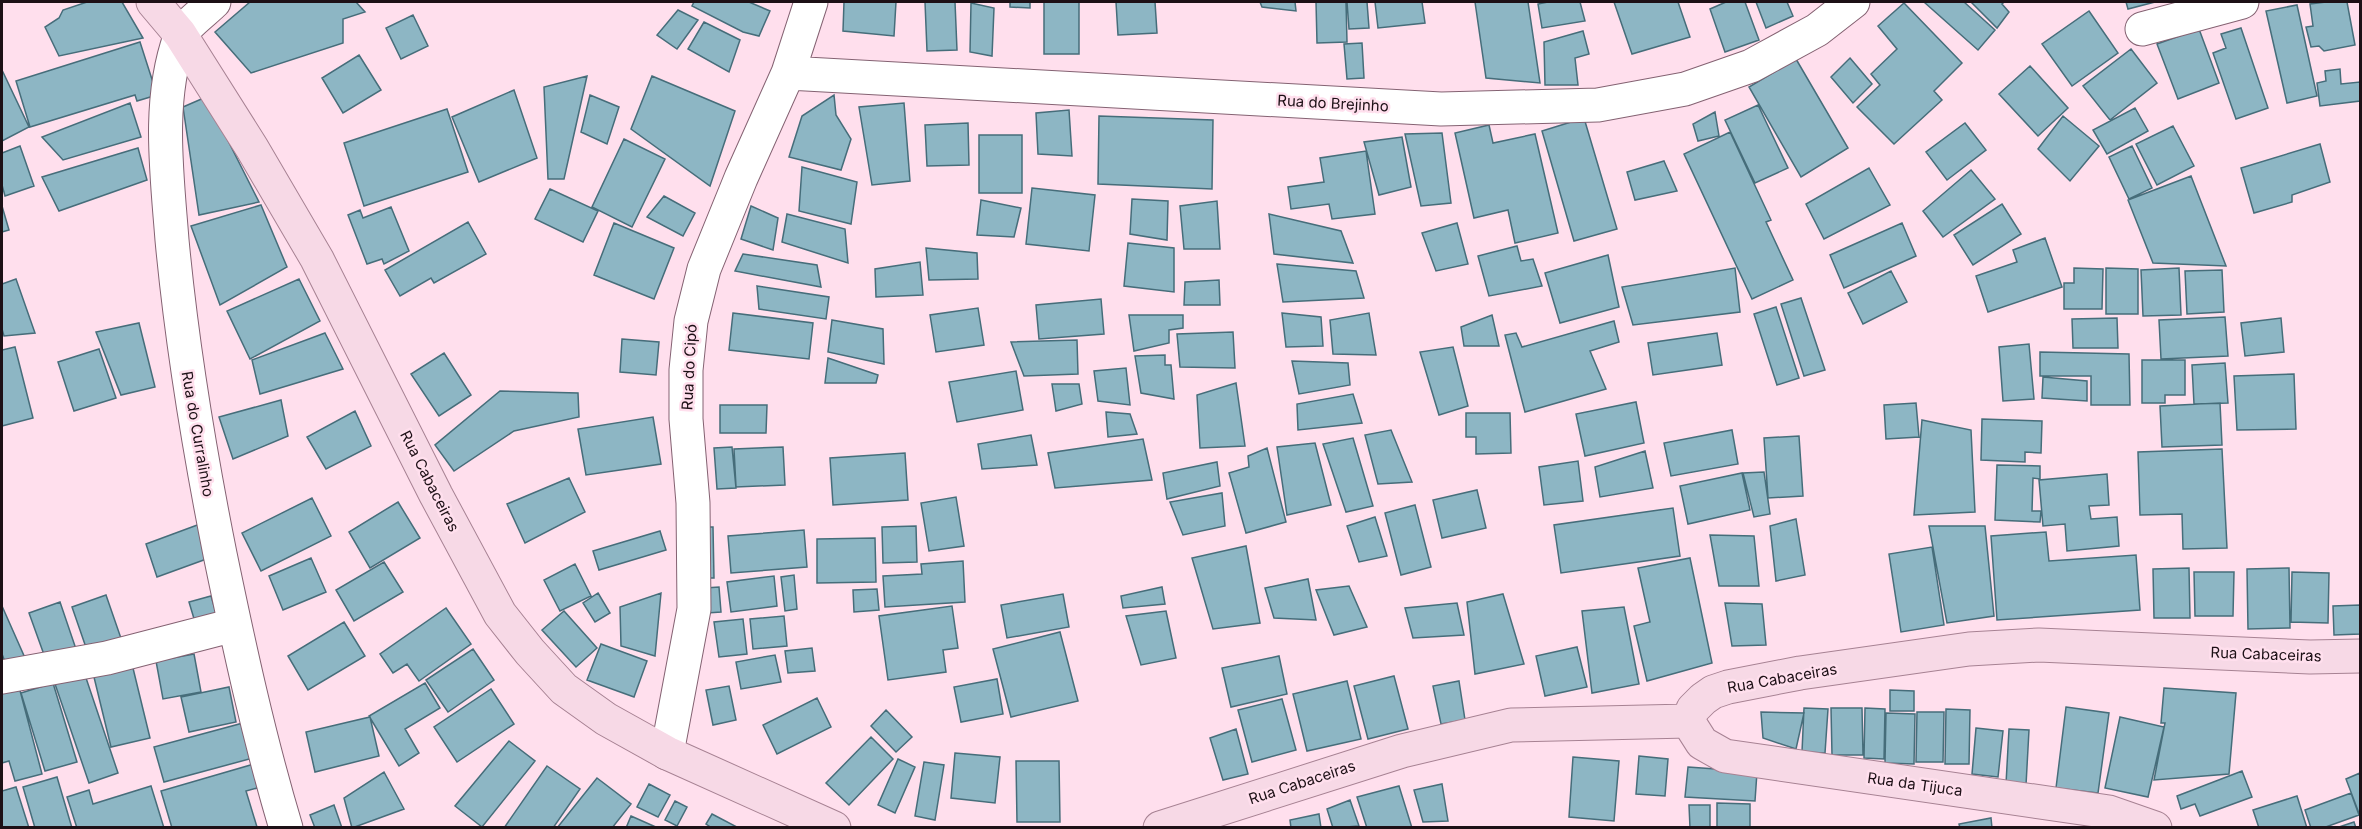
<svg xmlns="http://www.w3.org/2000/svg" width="2362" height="829" viewBox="0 0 2362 829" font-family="Inter,sans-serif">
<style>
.building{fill:#8db6c4;stroke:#466d7a;stroke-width:1.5}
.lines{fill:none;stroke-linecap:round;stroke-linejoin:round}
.minor-casing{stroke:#846272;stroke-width:35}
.major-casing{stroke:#a78293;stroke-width:35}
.minor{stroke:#fff;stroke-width:33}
.major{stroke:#f7d9e6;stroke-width:33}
.labels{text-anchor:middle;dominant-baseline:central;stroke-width:5;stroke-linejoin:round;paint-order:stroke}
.street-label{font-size:15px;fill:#1d1016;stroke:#ffdfed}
</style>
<rect width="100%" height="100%" fill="#ffdfed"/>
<path class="building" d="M87,2H122L143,38L59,56L45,27L59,18L63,10Z
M250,2H356L365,12L343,19V43L251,73L215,32Z
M694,2H749L770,11L759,36L743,32L692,6Z
M844,2H896L894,36L843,31Z
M925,2H955L957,50L927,51Z
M1010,2H1030V8L1010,7Z
M1044,2H1079V54H1044Z
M1116,2H1155L1157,33L1118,35Z
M1260,2H1295L1296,11L1262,7Z
M1316,2H1346L1347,42L1317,43Z
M1347,2H1367L1369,28L1349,29Z
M1375,2H1422L1425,23L1378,28Z
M1475,2H1528L1540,83L1486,78Z
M1548,2H1580L1585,21L1542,28L1538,4Z
M1614,2H1678L1690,37L1632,54Z
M1726,2H1745L1759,40L1725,52L1710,9Z
M1756,2H1787L1793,16L1766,28Z
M1924,2H1964L1995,30L1978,50Z
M1971,2H2004L2002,4L2009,12L1997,28Z
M2126,2H2155L2128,9Z
M2326,2H2347L2355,45L2324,51L2319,46L2311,47L2306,27L2313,26L2310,4Z
M971,3L994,8L992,56L970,52Z
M1904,3L1962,63L1934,91L1942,100L1894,144L1857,107L1880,85L1871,74L1897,49L1878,26Z
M2297,5L2317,96L2287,103L2266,11Z
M678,10L698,20L677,49L657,35Z
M2089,11L2118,53L2072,86L2042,44Z
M413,15L428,46L401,59L386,28Z
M704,22L740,40L729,72L688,49Z
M2241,28L2268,108L2236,119L2213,53L2226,48L2221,34Z
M2199,29L2219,83L2178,99L2157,44Z
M1583,31L1589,54L1575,58L1578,85H1545L1544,42Z
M140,42L157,95L137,101L135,95L30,127L16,81Z
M1362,43L1364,78L1347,79L1344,44Z
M2131,49L2157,83L2110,120L2083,86Z
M359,55L381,90L343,113L322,78Z
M1850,58L1872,84L1853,103L1831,77Z
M1796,59L1848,148L1801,177L1749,87Z
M2030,66L2068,108L2038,136L1999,94Z
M2340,69L2341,84L2360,82V101L2320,106L2317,83L2326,81L2325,71Z
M2,70L29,127L2,141Z
M587,76L564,179H548L544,87Z
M652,76L735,111L710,186L631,129Z
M514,90L537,158L479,182L452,117Z
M590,95L619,107L607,144L581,132Z
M834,95L836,115L851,139L841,170L789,157L802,116Z
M206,97L259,202L199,215L183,107Z
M130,103L141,137L63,160L42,137Z
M904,103L910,181L872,185L859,107Z
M1758,105L1788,168L1755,183L1725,120Z
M2135,108L2148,131L2107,154L2093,130Z
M447,109L468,172L364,206L344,143Z
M1069,110L1072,156L1038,154L1036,113Z
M1715,112L1719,136L1698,141L1693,124Z
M1099,116L1213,120L1212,189L1098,184Z
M2063,116L2099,146L2070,181L2038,149Z
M1584,118L1617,229L1574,241L1542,131Z
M968,123L969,165L927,166L925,125Z
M1965,123L1986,150L1947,180L1926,152Z
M1489,125L1493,143L1535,134L1558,233L1515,243L1508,210L1474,218L1455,133Z
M2173,126L2194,166L2157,185L2136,144Z
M1730,132L1771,220L1766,222L1793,280L1752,299L1684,154Z
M1442,133L1451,203L1421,206L1405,134Z
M979,135H1022V193H979Z
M1402,137L1411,187L1379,195L1364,142Z
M624,139L665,159L632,227L592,207Z
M2320,144L2330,182L2292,195V202L2254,213L2241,168Z
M20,146L34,186L5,196L2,185V153Z
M2132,146L2152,188L2129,199L2109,157Z
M138,148L147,180L59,211L42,177Z
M1366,151L1375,214L1332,219L1329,204L1291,209L1288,187L1324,182L1320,158Z
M1664,161L1677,191L1635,200L1627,172Z
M802,167L857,182L851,224L799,211Z
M1869,168L1890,205L1824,239L1806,204Z
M1971,170L1995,199L1943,237L1923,211Z
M2191,176L2226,266L2153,263L2128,200Z
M1032,188L1095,195L1089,251L1026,244Z
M550,189L598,211L583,242L535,219Z
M664,196L695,213L683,236L647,217Z
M1132,199L1168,201L1167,240L1130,234Z
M981,200L1021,208L1014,237L977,235Z
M1217,201L1220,249H1184L1180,206Z
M2002,204L2021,234L1973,265L1954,235Z
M261,205L287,267L220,305L191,226Z
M2,206L9,230L2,232Z
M751,206L778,218L773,250L741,239Z
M391,207L409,251L384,264L382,259L367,264L348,215L360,210L363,218Z
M787,214L845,229L848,263L782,242Z
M1269,214L1341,231L1353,263L1274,254Z
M468,222L486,254L434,283L431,278L400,296L385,270Z
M614,223L674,248L654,299L594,275Z
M1457,223L1468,264L1436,271L1422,233Z
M1902,223L1916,256L1844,288L1830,255Z
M2045,238L2062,287L1988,312L1976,276L2017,262L2013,250Z
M1128,243L1174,248V292L1124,286Z
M1517,246L1521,261L1533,259L1542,286L1489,296L1478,256Z
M926,248L977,253L978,279L929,280Z
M743,254L817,265L821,287L735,271Z
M1608,255L1619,307L1560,323L1545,273Z
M920,262L923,295L876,297L875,269Z
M1277,264L1356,271L1364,298L1283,302Z
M1735,268L1740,312L1633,325L1622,287Z
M2074,268L2103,269L2102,309H2064V283H2074Z
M2106,268L2138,269V314H2106Z
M2179,268L2181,315L2143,316L2141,270Z
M2222,270L2224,312L2187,314L2185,271Z
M1891,271L1907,302L1863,324L1848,293Z
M16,279L35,333L4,336L2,329V284Z
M299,279L320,321L250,359L227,311Z
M1219,280L1220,305H1184L1185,282Z
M757,286L829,297L826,319L759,309Z
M1801,298L1825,370L1804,376L1781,304Z
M1101,299L1104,334L1039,339L1036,305Z
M1776,307L1799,378L1777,385L1754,314Z
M978,308L984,345L936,352L930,315Z
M733,313L813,323L809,359L729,350Z
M1282,313L1321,317L1323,346L1286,347Z
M1369,313L1376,355L1333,354L1330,320Z
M1129,315H1183V328L1169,330V343L1134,351Z
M1492,315L1499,346H1464L1461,327Z
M2225,317L2228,356L2161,359L2159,320Z
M2117,318L2118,348H2073L2072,319Z
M2281,318L2284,352L2245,356L2241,323Z
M832,320L883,329L884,364L828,352Z
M1614,321L1619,342L1590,351L1606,389L1525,412L1505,335L1516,333L1522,347Z
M139,323L155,387L121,395L96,332Z
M1233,332L1235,368L1180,367L1177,334Z
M325,333L343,369L260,394L252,360Z
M1717,333L1722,365L1653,375L1648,343Z
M622,339L659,342L656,375L620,372Z
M1077,340L1078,374L1024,376L1011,342Z
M2029,344L2034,399L2003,401L1999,347Z
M15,347L33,418L2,426V350Z
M1453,347L1468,406L1439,415L1420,352Z
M99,349L116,398L74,411L58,362Z
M2040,352L2129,354L2130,405H2091V376H2040Z
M444,353L471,395L439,416L411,374Z
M1165,355V365H1171L1174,399L1141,393L1135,356Z
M828,358L878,375L876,383H825Z
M2142,360H2185V395H2165V403H2142Z
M1292,361L1348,363L1350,385L1299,394Z
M2225,363L2228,403L2194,404L2192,365Z
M1126,368L1130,405L1098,401L1094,371Z
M1016,371L1023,410L957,422L949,382Z
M2294,374L2296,429L2237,430L2234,376Z
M2043,377L2087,381V401L2042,398Z
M1236,383L1245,446L1200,448L1197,395Z
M1052,384H1079L1082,404L1056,411Z
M500,391L578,393L579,417L514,431L454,471L435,445Z
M1353,394L1362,423L1298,430L1297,404Z
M281,400L288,436L233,459L219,417Z
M1636,402L1644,443L1585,456L1576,414Z
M1916,403L1919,437L1886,439L1884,405Z
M2220,403L2222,445L2162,447L2160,406Z
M720,405H767L766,433H720Z
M355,411L371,446L326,469L307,437Z
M1106,412L1130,414L1137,434L1108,437Z
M1466,413H1510L1511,453L1476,454V437H1466Z
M653,417L661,464L586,475L578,429Z
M1982,419L2042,421L2041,453L2025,452V462L1981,460Z
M1922,420L1971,430L1975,512L1914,515Z
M1391,430L1412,482L1378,484L1365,435Z
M1732,430L1738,464L1671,476L1664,443Z
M1031,435L1037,465L982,469L978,444Z
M1799,436L1803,496L1768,498L1764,438Z
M1353,438L1373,506L1346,512L1323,444Z
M1143,439L1152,480L1055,488L1048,453Z
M1315,443L1331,505L1287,515L1277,447Z
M732,447L736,488L717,489L714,448Z
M783,447L785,485L736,487L734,449Z
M1267,448L1286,522L1246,533L1229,473L1249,467L1248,456Z
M2222,449L2227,548L2183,549L2182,514L2140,515L2138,452Z
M1645,451L1653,488L1600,497L1595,467Z
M905,453L908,500L833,505L830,458Z
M1578,461L1583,501L1544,505L1539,467Z
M1217,462L1220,486L1167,499L1163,473Z
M1997,465L2040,466V479L2033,478L2032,511H2041L2040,522L1995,520Z
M1764,472L1770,514L1754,517L1743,473Z
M1742,473L1750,510L1688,524L1680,486Z
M2107,474L2109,505L2089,506L2091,519L2117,517L2119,546L2067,551L2065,524L2043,526L2039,480Z
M569,478L585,512L525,543L507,504Z
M1477,490L1486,528L1442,538L1433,500Z
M1222,493L1225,526L1183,535L1170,502Z
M956,497L964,546L929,551L921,503Z
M312,498L331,536L261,571L242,533Z
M398,502L420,538L370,568L349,532Z
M1415,505L1431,567L1401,575L1385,513Z
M1673,508L1680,556L1561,573L1554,525Z
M1375,517L1387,556L1359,562L1347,526Z
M1796,519L1805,575L1776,581L1770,526Z
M200,524L212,557L157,577L146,544Z
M916,526L917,562L883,563L882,527Z
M1929,526H1985L1994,616L1947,623Z
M698,527H713L714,578H699Z
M804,530L807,567L731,573L728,536Z
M660,531L666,550L599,570L593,551Z
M2046,532L2049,561L2136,555L2140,610L1997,620L1991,536Z
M1710,535L1754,536L1759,586H1719Z
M875,538L876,582L817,583V539Z
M1246,546L1260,623L1213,629L1192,558Z
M1932,547L1944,625L1901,632L1889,554Z
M311,558L326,592L283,610L269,576Z
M1690,558L1712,663L1647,681L1634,626L1650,622L1638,568Z
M963,561L965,602L885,607L883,576L922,574L921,564Z
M384,562L403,592L354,621L336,590Z
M575,564L591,596L560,611L544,580Z
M2189,568L2190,618H2154L2153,569Z
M2289,568L2290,628L2248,629L2247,569Z
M2194,572H2234L2233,616H2195Z
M2292,572L2329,573L2328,623L2291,622Z
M794,575L797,609L785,611L781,577Z
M774,576L777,606L731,612L727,582Z
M1308,579L1316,620L1274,618L1265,588Z
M1349,586L1367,627L1334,635L1316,590Z
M719,587L721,612L707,613L705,588Z
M1162,587L1165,604L1123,608L1121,596Z
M877,589L879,610L854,612L853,590Z
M598,593L610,613L595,622L583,603Z
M661,593L655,656L621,646L620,607Z
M1063,594L1069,627L1007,638L1001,605Z
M1503,594L1524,664L1475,674L1467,602Z
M106,595L124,647L90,659L72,607Z
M211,596L220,626L198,632L189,602Z
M60,602L77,652L47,663L29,613Z
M1457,603L1464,635L1413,638L1405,608Z
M1725,603L1762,604L1766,645L1732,646Z
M2360,605V634L2334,635L2333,606Z
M2,606L25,658L7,667L2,654Z
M952,606L958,648L943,650L946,672L888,680L879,616Z
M1624,607L1639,684L1592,693L1582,611Z
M446,608L471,644L419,681L407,664L393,673L380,654Z
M564,611L597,648L576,667L542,630Z
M1166,611L1176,658L1141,665L1126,616Z
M784,616L787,646L753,649L750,619Z
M743,619L747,654L719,657L714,622Z
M344,622L365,656L308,690L288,656Z
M1060,632L1078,701L1011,717L993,649Z
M601,644L647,661L634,697L587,680Z
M1577,647L1587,687L1545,696L1536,656Z
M812,648L815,671L788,673L785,651Z
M473,649L494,680L448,712L426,680Z
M194,654L201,692L163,699L156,661Z
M775,655L781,682L741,689L736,662Z
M1279,656L1287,694L1231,707L1222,668Z
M132,664L150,738L111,747L93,673Z
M84,672L118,773L89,783L54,681Z
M1394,676L1408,729L1368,739L1354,686Z
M997,679L1003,714L961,722L954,687Z
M1347,681L1361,739L1307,751L1293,694Z
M1459,681L1465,720L1441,724L1433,686Z
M18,683L42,774L15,781L9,761L2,763V688Z
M53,683L77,762L45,771L21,693Z
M425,683L440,708L405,729L419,753L399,766L369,716Z
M729,686L736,720L713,725L706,690Z
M229,687L236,722L189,732L181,697Z
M2164,688L2236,693L2229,774L2154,780L2165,723H2161Z
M491,689L514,724L457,762L434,727Z
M1890,690L1914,691V711H1890Z
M817,698L831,727L777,754L763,725Z
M1282,699L1296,750L1252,762L1238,710Z
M2066,707L2109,713L2098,793L2056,788Z
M1804,708L1828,709L1825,753L1802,752Z
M1831,708H1862L1863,755H1832Z
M1865,708L1885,709L1884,759L1864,758Z
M1946,709L1970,710L1969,764H1945Z
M886,710L912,737L896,752L871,726Z
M1761,712L1804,713L1796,749L1763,738Z
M1917,712H1944L1943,762H1916Z
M1886,713L1915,714L1914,764L1885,763Z
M370,717L379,756L315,772L306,732Z
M2120,717L2164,727L2148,797L2105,788Z
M243,723L253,758L164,782L154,747Z
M1976,728L2003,731L1998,777L1972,774Z
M1236,729L1248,774L1223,780L1210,738Z
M2009,729L2029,730L2026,785L2006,784Z
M871,737L893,759L849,805L826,783Z
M509,741L535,761L482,827L455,806Z
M955,753L1000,757L995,803L951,798Z
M1639,756L1668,759L1665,796L1636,794Z
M1573,757L1619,761L1614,821L1569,817Z
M898,759L915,767L895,813L878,805Z
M1016,761H1059L1060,822H1017Z
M924,762L944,765L935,820L915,816Z
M254,764L261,787L246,791L257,827L172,828L161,791Z
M547,766L580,789L553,828H504Z
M1688,767L1757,772L1755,801L1685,797Z
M2242,771L2252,797L2200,816L2195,804L2181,809L2177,796Z
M384,772L404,809L352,828L344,798Z
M2360,773V816L2346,779Z
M57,777L72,828H35L23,787Z
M597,778L631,804L612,828H557Z
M649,784L670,795L658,817L637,807Z
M1442,784L1448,821L1423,822L1414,790Z
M151,786L164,828H77L67,797L89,790L93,804Z
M1399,786L1412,828H1367L1357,797Z
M16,787L29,828H2V791Z
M2351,793L2359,815L2323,828H2311L2305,810Z
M2297,796L2307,828H2259L2253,810Z
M1350,800L1359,826L1333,828L1327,809Z
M675,801L687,807L677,826L665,820Z
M1717,803L1750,804V828H1717Z
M334,805L342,828H315L310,815Z
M1689,805H1710V828H1690Z
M712,814L737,827L712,828L706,824Z
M1319,814L1321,828H1291L1290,820Z
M631,816L658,828H626Z
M1991,818L1992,828H1960L1959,824Z
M2354,822L2356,828H2336Z"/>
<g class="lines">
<g class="minor-casing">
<path id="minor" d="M214,2C206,10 183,27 180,37C157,101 167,174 172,240C182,346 199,449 220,554C239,646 259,738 286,828
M2142,29L2242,2
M788,73L1441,109L1598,105L1685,89L1751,66L1817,30L1853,2
M2,677L107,658L234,625
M667,753L694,609L693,503L686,419V370L691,321L704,269L741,178L788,73L811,2"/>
</g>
<g class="major-casing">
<path id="major" d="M153,2L180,34L252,148L317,259L436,495L500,614L530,652L564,689L606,719L667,753L834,828
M1688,721L1693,709L1703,699L1713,692L1728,687L1800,673L1969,649L2039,645L2310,657L2360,656
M1688,721L1702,743L1725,756L2109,812L2155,828
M1160,828L1402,751L1511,725L1688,721"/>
</g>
<use href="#minor" class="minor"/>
<use href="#major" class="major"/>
</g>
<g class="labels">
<g class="street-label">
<text transform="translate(1333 103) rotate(3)">Rua do Brejinho</text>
<text transform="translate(689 367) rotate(-87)">Rua do Cipó</text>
<text transform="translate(198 434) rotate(80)">Rua do Curralinho</text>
<text transform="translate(430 481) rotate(63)">Rua Cabaceiras</text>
<text transform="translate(2266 654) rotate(2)">Rua Cabaceiras</text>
<text transform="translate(1782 678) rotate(-10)">Rua Cabaceiras</text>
<text transform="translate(1302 782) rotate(-18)">Rua Cabaceiras</text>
<text transform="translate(1915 784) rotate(8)">Rua da Tijuca</text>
</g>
</g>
<rect width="2362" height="829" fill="none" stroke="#1d1016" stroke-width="6"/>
</svg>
